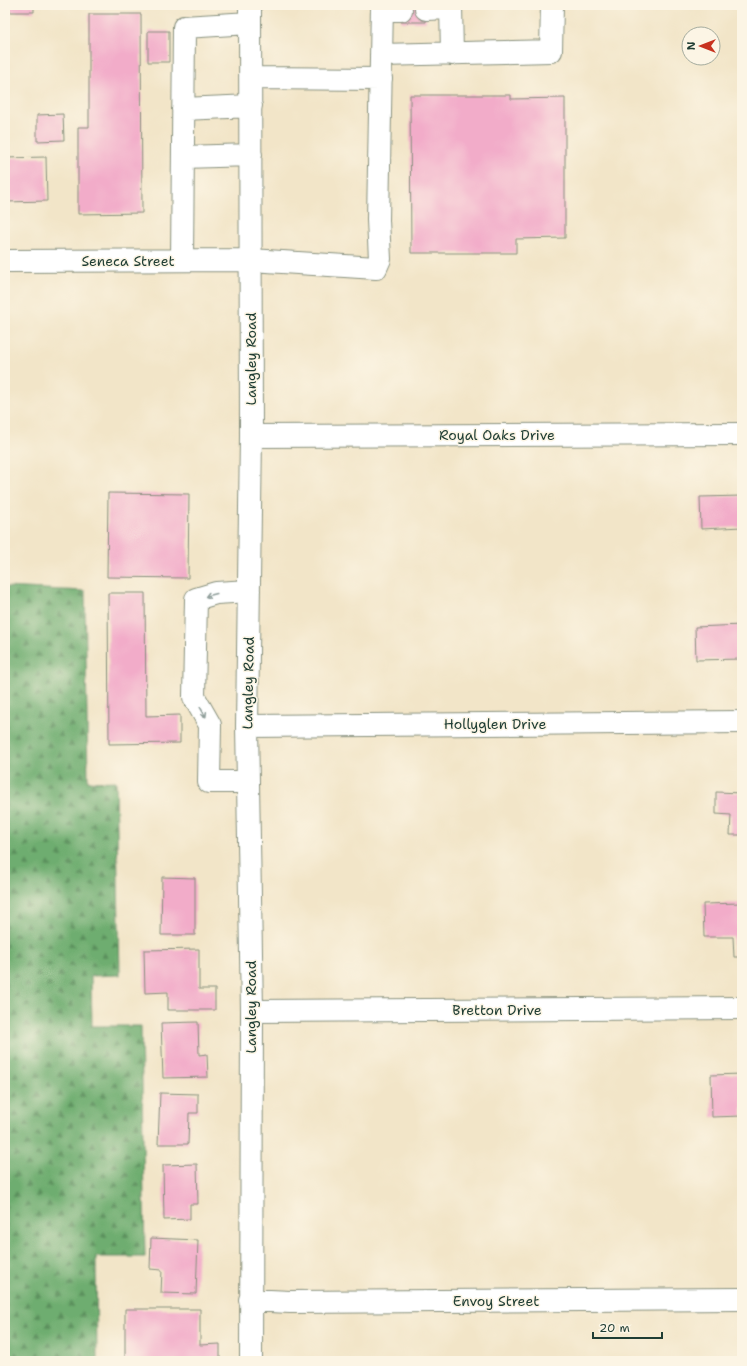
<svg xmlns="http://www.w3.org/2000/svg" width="747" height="1366" viewBox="0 0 747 1366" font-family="'Shantell Sans',sans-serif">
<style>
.forest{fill:url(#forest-firs);stroke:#467552}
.building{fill:#f2acc9}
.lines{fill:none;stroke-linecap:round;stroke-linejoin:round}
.minor-casing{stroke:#88917e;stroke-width:24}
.minor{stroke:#fff;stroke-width:22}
.oneway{stroke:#8f9e9a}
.labels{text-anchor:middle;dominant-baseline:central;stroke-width:3;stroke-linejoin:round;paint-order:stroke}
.street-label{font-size:14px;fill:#1f3d34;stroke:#fcf5e5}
</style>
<defs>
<pattern id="forest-firs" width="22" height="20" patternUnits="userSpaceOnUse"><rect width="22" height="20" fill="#6ead6f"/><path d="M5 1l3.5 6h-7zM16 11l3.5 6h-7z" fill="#5a8e5c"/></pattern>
</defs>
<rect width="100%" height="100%" fill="#fcf5e5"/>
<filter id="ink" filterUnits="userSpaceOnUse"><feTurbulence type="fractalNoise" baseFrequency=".025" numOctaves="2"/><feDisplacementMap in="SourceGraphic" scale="8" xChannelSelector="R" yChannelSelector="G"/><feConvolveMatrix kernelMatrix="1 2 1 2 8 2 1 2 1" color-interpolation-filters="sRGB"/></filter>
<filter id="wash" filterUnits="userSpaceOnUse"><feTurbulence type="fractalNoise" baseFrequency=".012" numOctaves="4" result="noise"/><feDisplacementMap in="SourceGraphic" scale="16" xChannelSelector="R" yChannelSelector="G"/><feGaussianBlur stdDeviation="0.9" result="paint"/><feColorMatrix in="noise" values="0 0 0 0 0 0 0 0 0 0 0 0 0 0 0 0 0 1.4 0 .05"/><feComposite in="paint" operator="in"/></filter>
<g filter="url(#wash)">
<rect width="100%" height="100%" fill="#f2e5c8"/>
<path class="forest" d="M5,587L85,591L88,782L116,781L120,975L91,976L92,1026H141L145,1257H96L97,1361H5Z"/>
<g id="blocks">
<path class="building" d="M5,5H34V12H5Z
M401,5H426V22H401Z
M89,14H141L142,213L78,214V127H89Z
M148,31H169V62H148Z
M410,95H511V99L565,98V238L516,239V253H411Z
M63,114L64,140L37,141V115Z
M46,157L47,201L5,202V158Z
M108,493L189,494L188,578L107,577Z
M742,496V527L701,529L700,497Z
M108,593H145L146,716L180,715V743L109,744Z
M742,625V659L696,660L695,627Z
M716,792L742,793V835H730L731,815L716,814Z
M162,877L195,878V935H161Z
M742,903V957H734L733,937H704L703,904Z
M199,949V989H215V1010H168V992L145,993L144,950Z
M198,1022L199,1055L207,1054L208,1077L163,1078L161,1023Z
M742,1074V1116L712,1117L711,1075Z
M160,1093L198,1094V1113H189L188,1144H158Z
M197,1164L198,1204H190V1219L164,1220L163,1165Z
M151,1238L198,1240L196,1294L161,1293L162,1270L150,1269Z
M125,1309H200V1345L220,1344V1361H125Z"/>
</g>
</g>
<g filter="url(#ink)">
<use href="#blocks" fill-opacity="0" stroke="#88917e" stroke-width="1"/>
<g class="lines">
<g class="minor-casing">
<path id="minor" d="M250,5L251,436L247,726L252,1011L251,1361
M451,5L452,54
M426,9L451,8
M382,10H401
M381,55L551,51L552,5
M251,78L381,79
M183,109L251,106
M183,157L251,155
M182,260L184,27L250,23
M5,261L251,260L376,268L380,259L378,220L382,5
M251,436L742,434
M247,726L742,722
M248,782H209L210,725L194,697L196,599L216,593L249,591
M252,1011L742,1008
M250,1300L290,1302L742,1299"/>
</g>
<use href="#minor" class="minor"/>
</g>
<defs><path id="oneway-shaft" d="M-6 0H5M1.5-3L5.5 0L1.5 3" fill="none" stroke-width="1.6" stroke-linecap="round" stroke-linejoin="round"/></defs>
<g class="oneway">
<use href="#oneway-shaft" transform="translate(211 595) rotate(165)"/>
<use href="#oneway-shaft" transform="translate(203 712) rotate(60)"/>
</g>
</g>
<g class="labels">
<g class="street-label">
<text x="128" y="261">Seneca Street</text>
<text transform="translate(251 359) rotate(-90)">Langley Road</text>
<text x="497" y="435">Royal Oaks Drive</text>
<text transform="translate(248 683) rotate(-89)">Langley Road</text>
<text x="495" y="724">Hollyglen Drive</text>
<text transform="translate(251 1007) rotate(-90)">Langley Road</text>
<text x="497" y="1010">Bretton Drive</text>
<text x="496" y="1301">Envoy Street</text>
</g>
</g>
<rect width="747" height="1366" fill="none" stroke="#fcf5e5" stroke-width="20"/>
<g transform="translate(701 46) rotate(270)"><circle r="19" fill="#fcf5e5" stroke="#a4ab9e"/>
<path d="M0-3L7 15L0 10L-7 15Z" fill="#c8321e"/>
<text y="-6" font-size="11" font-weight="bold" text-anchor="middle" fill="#1f3d34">N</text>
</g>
<path d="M593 1332v6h69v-6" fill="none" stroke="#1f3d34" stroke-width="2"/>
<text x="599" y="1332" font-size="12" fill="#1f3d34" stroke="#fcf5e5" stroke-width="3" paint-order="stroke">20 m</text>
</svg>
